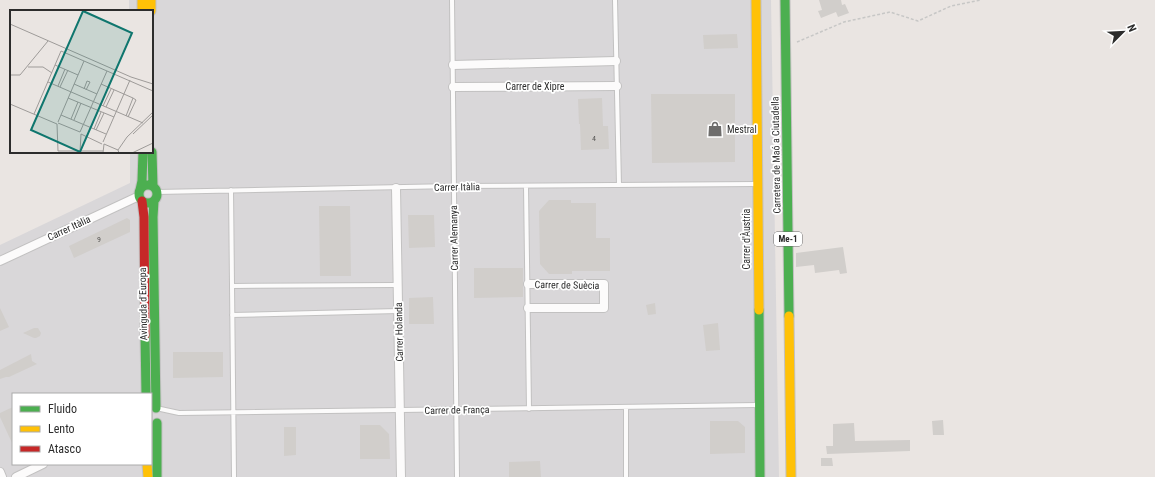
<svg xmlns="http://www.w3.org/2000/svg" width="1155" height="477" viewBox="0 0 1155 477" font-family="'Roboto Condensed',sans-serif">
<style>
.industrial{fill:#d9d7d9;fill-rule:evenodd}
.building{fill:#d1cecb}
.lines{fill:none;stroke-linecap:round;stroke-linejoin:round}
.lane-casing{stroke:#c2c1c1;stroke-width:6}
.street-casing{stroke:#c2c1c1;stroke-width:10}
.fast-casing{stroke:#c2c1c1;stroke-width:11}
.slow-casing{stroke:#c2c1c1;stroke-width:11}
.jam-casing{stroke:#c2c1c1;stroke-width:11}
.path{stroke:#c7c7c6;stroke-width:1.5;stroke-dasharray:3 2;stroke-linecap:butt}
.lane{stroke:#fcfbfb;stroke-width:4}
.street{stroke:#fcfbfb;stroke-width:8}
.fast{stroke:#4caf50;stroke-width:9}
.slow{stroke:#ffc107;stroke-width:9}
.jam{stroke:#c62828;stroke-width:9}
.labels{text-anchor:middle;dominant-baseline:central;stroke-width:3.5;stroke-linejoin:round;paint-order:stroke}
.number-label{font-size:8px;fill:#565554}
.shield{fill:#fff;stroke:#6b6b6b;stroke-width:1}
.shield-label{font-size:9px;font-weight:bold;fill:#2c2c2c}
.street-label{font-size:10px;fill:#2c2c2c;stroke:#fff}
.poi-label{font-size:10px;fill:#2c2c2c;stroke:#fff;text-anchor:start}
.inset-road{fill:none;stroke:#9e9b99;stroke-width:1}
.view{fill:#0f766e;fill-opacity:0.15;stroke:#0f766e;stroke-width:2}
.inset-edge{fill:none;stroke:#2c2c2c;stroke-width:2}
</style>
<rect width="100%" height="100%" fill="#eae5e2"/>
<path class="industrial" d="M129,0H771L779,477H0V245L130,183V152H152V11H129ZM13,394H151V464H13Z"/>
<path class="building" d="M819,0H841L842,5L845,4L849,13L838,17L836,12L821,18L818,11L822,10Z
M737,34L738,48L704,49L703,35Z
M651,94H735V162L652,163Z
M602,98L603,126H608L609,149L581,150L580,124H579L578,99Z
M549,200H571V203H596V238H610V271H572V274H549L540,264L539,211Z
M319,206H350L351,276H320Z
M408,215H434L435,247L409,248Z
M127,218L130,220V232L74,258L69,246Z
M843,247L847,273L840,274L839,270L815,273L814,265L796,267V253Z
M474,268H523V297L474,298Z
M433,297L434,324H409V298Z
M655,303L656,314L648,315L646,305Z
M0,308L9,327L0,331Z
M718,323L720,350L706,351L703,325Z
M34,328H38L41,333L40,336L36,338H34L23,333Z
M173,352H223V377L173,378Z
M31,354L32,361L37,364L9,377H6L0,379V370Z
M13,407V445L0,417V413Z
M943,420L944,435H933L932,421Z
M710,421H738L745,427V453L710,454Z
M854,423L855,441L910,440V451L827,454L826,446H833V424Z
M360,425H380L389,434L390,459H360Z
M284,427H296V455L284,456Z
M821,458H832L833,466H821Z
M540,461L541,477H509V462Z"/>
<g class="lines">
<g class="lane-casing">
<path id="lane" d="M452,0L457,477
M615,0L619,185
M526,186L529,409
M231,190L234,477
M157,192L454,186L757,184
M232,286L397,285
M232,315L398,311
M626,407V477
M156,408L179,413L758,405"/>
</g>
<g class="street-casing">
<path id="street" d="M453,65L616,61
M453,87L617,86
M396,188L401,477
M0,261L139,196
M528,284H604V308H528
M0,472L2,477
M16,477L43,464"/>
</g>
<g class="fast-casing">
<path id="fast" d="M785,0L789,316
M152,152L153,186
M139 194a9 9 0 1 1 18 0a9 9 0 1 1-18 0Z
M140,190L142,181L143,152
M154,201L153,217L156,408
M759,310L760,477
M145,335L146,394
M157,423V477"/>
</g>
<g class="slow-casing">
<path id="slow" d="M142,0V11
M151,0V11
M756,0L759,310
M789,316L791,477
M147,464L148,477"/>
</g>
<g class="jam-casing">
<path id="jam" d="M142,201L144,217L145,335"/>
</g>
<path class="path" d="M797,42L844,22L890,12L918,21L951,6L981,0"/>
<use href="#lane" class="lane"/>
<use href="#street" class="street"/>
<use href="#fast" class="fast"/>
<use href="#slow" class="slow"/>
<use href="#jam" class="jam"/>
</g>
<defs>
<g id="shop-bare" transform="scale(1.2)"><path d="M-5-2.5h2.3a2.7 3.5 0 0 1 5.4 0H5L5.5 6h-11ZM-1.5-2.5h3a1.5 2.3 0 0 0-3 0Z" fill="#6e6d6c" stroke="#fff" stroke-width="2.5" paint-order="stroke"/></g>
</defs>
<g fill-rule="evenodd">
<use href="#shop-bare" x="715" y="129"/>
</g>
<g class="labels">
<g class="number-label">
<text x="594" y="138">4</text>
<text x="99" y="239">9</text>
</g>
<rect class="shield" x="774" y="232" width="28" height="14" rx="3"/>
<g class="shield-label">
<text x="788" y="239">Me-1</text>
</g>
<g class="street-label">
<text x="535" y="86">Carrer de Xipre</text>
<text transform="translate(776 155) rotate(-91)">Carretera de Maó a Ciutadella</text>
<text transform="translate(457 187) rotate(-1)">Carrer Itàlia</text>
<text transform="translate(69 228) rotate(-25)">Carrer Itàlia</text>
<text transform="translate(454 238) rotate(-91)">Carrer Alemanya</text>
<text transform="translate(746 239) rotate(-90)">Carrer d'Àustria</text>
<text transform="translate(567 285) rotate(1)">Carrer de Suècia</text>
<text transform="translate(143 304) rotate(-91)">Avinguda d'Europa</text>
<text transform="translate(399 332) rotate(-91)">Carrer Holanda</text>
<text transform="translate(457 410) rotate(-1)">Carrer de França</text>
</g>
<g class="poi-label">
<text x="727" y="129">Mestral</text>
</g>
</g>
<g transform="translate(10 10)">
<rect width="143" height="143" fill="#eae5e2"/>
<path class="inset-road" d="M0,14L121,67L143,74M45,55L68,65M18,57H33L42,63M0,65H10L38,31M38,72L133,113M64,74L87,84M91,74L123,88M48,76L55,59M50,77L58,60M74,79L77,71L80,72L76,80M58,88L104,107M0,94L47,114M93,96L101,79M96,97L104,80M24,104L51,41L143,81M51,105L96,124M116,106L123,88M118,107L126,90L123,88M61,109L68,92M64,110L71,93M48,112L74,51M48,113L70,122L97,61M47,114L48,141H93M84,119L91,102M86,120L94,103M123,124L143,105M93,132L120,70M70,142L71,124L92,134M93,143L94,134L108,140M109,143L108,140L117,127L143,102M122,143L143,133"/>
<path class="view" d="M73,1L122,23L70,142L21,120Z"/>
<rect width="143" height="143" class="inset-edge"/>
</g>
<rect x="12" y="393" width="140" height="72" fill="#ffffff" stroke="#ababab"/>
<rect x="20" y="406" width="20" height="6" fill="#4caf50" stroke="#ababab"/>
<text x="48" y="413" font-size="12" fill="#2c2c2c">Fluido</text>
<rect x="20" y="426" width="20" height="6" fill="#ffc107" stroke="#ababab"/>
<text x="48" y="433" font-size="12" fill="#2c2c2c">Lento</text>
<rect x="20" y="446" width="20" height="6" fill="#c62828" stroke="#ababab"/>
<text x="48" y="453" font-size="12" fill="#2c2c2c">Atasco</text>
<g transform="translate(1123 32) rotate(66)" stroke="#ffffff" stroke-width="3" paint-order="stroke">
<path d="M0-3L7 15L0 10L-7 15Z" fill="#2c2c2c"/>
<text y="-6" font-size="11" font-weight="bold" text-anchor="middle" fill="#2c2c2c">N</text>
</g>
</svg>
